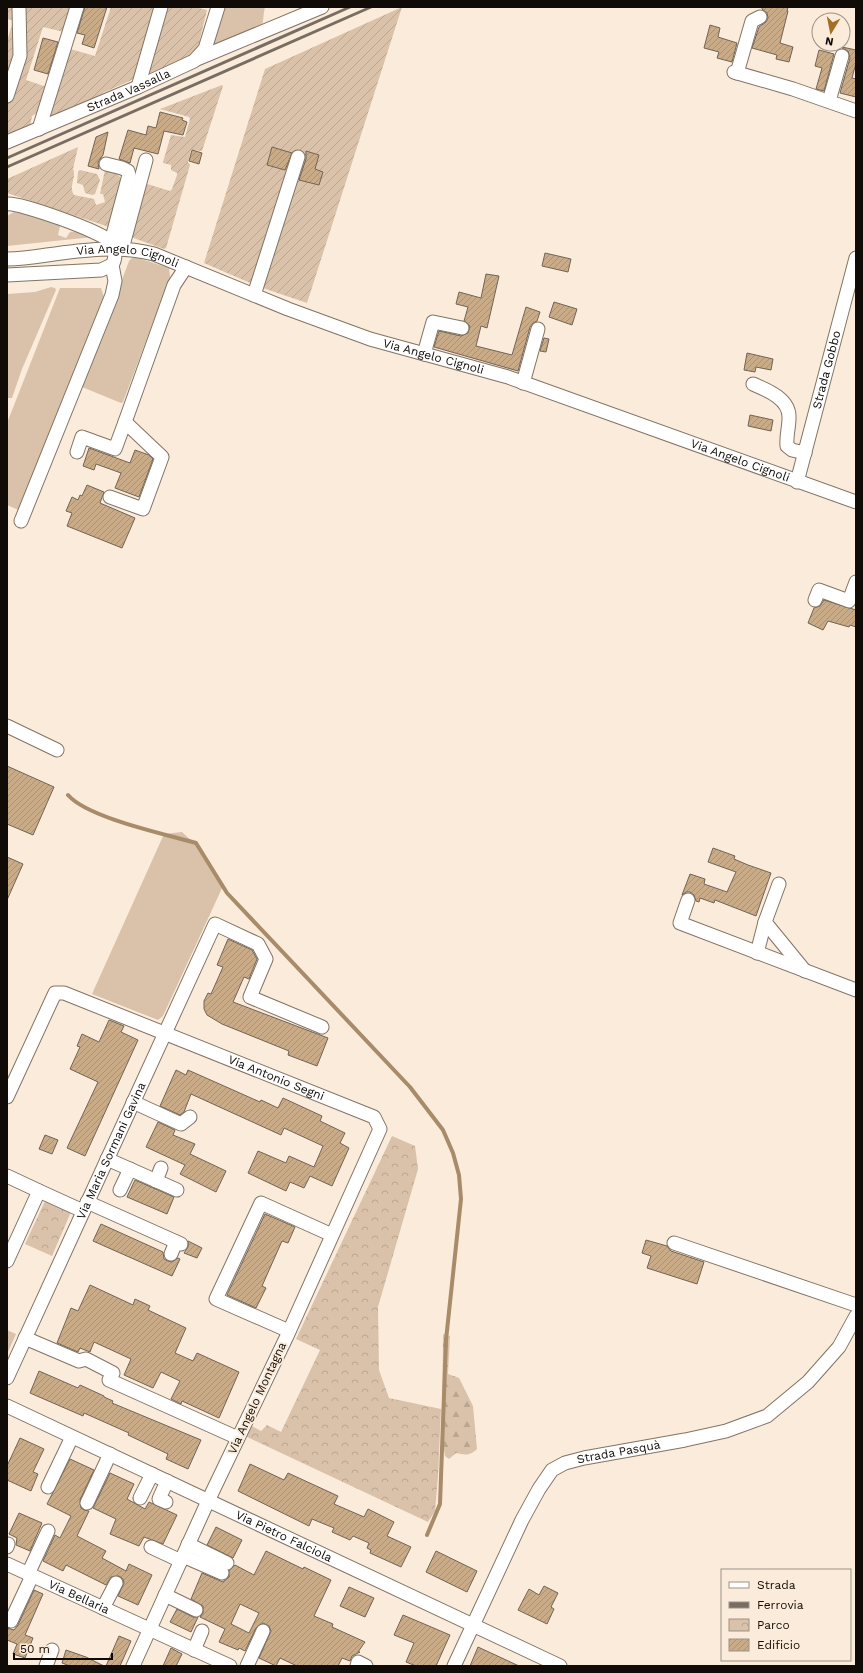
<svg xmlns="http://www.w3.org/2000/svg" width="863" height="1673" viewBox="0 0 863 1673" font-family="'Work Sans',sans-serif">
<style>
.grass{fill:#d9c2a9}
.forest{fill:url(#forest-firs)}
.park{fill:url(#park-crowns)}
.garden{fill:url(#garden-furrows)}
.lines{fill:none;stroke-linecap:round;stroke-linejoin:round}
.stream{stroke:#a88b69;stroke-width:4}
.building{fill:url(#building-hatch);stroke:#716456;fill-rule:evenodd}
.minor-casing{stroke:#817464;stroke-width:15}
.minor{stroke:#fff;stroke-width:13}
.rail{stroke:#776d63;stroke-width:3}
.labels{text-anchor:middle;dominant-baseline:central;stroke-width:4;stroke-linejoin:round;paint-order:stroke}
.street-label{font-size:12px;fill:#100b06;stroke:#fbebda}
</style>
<defs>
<pattern id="forest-firs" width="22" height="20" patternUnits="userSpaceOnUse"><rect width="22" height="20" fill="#d9c2a9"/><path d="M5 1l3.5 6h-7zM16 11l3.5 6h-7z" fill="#b9a590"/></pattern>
<pattern id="park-crowns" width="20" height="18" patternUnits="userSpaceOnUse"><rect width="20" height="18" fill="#d9c2a9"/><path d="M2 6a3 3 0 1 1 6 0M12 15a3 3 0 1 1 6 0" fill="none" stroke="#b9a590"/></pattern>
<pattern id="garden-furrows" width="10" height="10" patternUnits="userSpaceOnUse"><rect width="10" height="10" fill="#d9c2a9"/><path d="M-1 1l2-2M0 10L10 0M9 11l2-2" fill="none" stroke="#b9a590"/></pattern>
<pattern id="building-hatch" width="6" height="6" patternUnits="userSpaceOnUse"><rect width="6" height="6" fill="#c9ab88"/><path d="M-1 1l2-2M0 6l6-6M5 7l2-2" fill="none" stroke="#ac9274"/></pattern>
</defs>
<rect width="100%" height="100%" fill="#fbebda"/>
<path class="grass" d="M223,7H265C263,14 264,22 261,28L212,48Z
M14,212L32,215L58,224L60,226L58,235L66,238L70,232C79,231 85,234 93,237L7,246V216Z
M132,258H138L169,268L170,277L123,402L121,403L82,387L129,261Z
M51,287L55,288L56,290L22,369L12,398H7V294L35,292Z
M60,288H101L104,297L103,301L21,511L7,505V423Z
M182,832L196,845L223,886L163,1016L158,1020L92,994L164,834Z"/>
<path class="forest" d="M443,1334L450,1336L448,1374L459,1378L473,1406L477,1449C470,1456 465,1455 456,1453L449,1459L445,1456L442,1438Z"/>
<path class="park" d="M392,1136L415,1146L418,1169L378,1307L379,1370L389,1398L441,1409L438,1476L435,1511L428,1522L245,1436L250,1425L261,1431L267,1425L281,1432L320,1350L296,1339Z
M45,1201L71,1212L52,1256L25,1244Z
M7,1330L16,1334L7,1354Z"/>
<path class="garden" d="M7,7H14L16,46L7,85V41L13,22L12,20L7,19Z
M23,7H39V8L40,7H71L64,32L43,27L26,80L47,87L40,111L32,116L30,127L7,138V105L21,61Z
M111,7H156L134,79L103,93L101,97L50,119L49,117L70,49L95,56Z
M169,7H195L207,10L198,47L191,55L150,73L149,71L152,65L164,12Z
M402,7L307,303L257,286L204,263L265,69Z
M222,85L223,86L202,151L191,150L188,162L190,165L166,248L164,249L128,236L144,183L170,191L172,189L177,175V173L171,170V165L163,163V162L171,135L185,137L190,119L189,117L160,109Z
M78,147L73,169C77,177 68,186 74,195L94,199L96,205L105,202L103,194H100L105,170L108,168L114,169L123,181L109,227L7,193V179Z
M80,170L97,174L100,180L95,194L92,195L85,193L83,185L77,183L78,172Z"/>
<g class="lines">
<path class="stream" d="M68,795C88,818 165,834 196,843L227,893L410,1087L443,1130L453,1153L459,1175L461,1199L446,1340L440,1504L427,1535"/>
</g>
<path class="building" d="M85,7H107L94,48L82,44L85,35L77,33Z
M762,7H788L787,11H788L780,43L793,47L789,62L776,59L777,55L752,48L759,27L766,22L768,18L767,13L762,9Z
M710,25L720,28L718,37L737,43L732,62L717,58L719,52L704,48Z
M43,38L58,42L48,74L34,70Z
M842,47L856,50V63L852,78L856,79V97L840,93L850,58L848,51L842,48Z
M819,50L834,54L824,91L816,89L822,68L815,66Z
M160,112L183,118L182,120L187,122L183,135L164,131L158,154L134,148L130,163L119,159L128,130L146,135L148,126L156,128Z
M108,132L103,155L98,162L99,169L88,166L96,137Z
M272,147L292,153L285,170L267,165Z
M192,150L202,153L199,164L189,161Z
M306,151L319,155L315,169L323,172L319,185L299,180L306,159Z
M545,253L571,259L568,272L542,266Z
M486,274L499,276L487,328L481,326L476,346L512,355L526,307L540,312L537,321L533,323L530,327L518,371L434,347L439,331L461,336L468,333L470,326L464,321L468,307L456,304L459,292L481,298Z
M554,302L577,309L572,325L549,317Z
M544,338L549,339L546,352L540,351Z
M747,353L773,359L771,370L756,367L755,372L744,370Z
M750,415L773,420L771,431L748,426Z
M89,448L130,463L135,450L149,455L153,459L139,497L115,488L121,473L96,464L94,470L83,466Z
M87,485L104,492L100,503L135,518L122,548L67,526L72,513L66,511L72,497L78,500L80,495L82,496Z
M824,600L856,610V627L850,625L849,627L828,621L823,630L808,623L814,608L820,606Z
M7,766L54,787L33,835L7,824Z
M713,848L735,856L734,859L748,865L771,873L756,916L715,900L714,903L700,898L699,902L696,901L694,895L690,892H686L682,895L690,874L705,879L704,884L727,892L736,872L708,862Z
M7,857L23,864L7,900Z
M228,939L252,950L257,959L249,979L244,977L233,1002L328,1038L317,1066L288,1055L289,1051L222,1024L207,1015L204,1009V1001L208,993L211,994L223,967L217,965Z
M109,1020L124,1026L121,1032L138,1040L85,1156L67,1148L98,1082L70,1069L80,1047L77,1046L82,1034L99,1042Z
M176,1070L186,1075L188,1070L260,1102L261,1100L278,1108L283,1098L322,1116L320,1121L345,1133L340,1143L349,1148L332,1186L310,1176L304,1188L290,1182L286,1191L248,1173L258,1151L286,1163L289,1156L314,1167L323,1146L284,1128L281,1135L191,1094L184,1112L180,1115L160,1106Z
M158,1122L175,1130L173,1135L195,1144L190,1154L226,1171L216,1192L180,1174L185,1165L146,1147Z
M45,1135L58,1140L52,1154L39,1149Z
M135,1180L174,1197L167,1214L127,1197Z
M265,1214L295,1227L288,1243L282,1241L262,1286L266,1288L256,1308L227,1295Z
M101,1224L163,1252L164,1259L168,1261L172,1262L178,1258L180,1259L172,1276L93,1241Z
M646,1240L667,1246L671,1251L704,1262L697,1284L647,1268L651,1256L642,1253Z
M188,1241L202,1248L197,1258L184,1253L188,1247Z
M90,1285L133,1305L135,1299L150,1306L148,1310L186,1328L175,1353L193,1361L197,1353L239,1372L219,1418L182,1401L181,1404L171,1399L180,1381L161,1372L153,1388L124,1375L131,1359L94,1342L90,1352L80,1348L78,1352L57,1343L71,1308L78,1311Z
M39,1371L78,1388L80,1385L104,1396V1397L113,1401L112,1403L201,1440L188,1469L166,1459L168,1454L128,1435L129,1433L84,1413L83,1416L30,1393Z
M20,1438L44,1449L33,1472L38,1474L31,1491L7,1480V1466Z
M70,1459L94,1470L80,1500L81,1508L84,1510L89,1511L77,1536L106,1551L102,1558L126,1571L129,1564L152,1575L138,1605L118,1596L124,1583L123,1579L119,1576L111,1577L106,1585L66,1565L63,1571L43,1561L55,1535L60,1538L71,1516L47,1504Z
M250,1464L284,1480L288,1473L338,1496L334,1504L364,1517L368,1509L394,1522L387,1536L411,1547L401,1567L370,1553L371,1550L367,1548L369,1543L353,1536L350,1540L332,1532L334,1528L312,1519L309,1526L238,1491Z
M110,1473L134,1484L127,1499L145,1509L149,1502L177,1515L163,1544L144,1537L139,1546L110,1534L116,1519L93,1508Z
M19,1513L42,1523L30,1551L16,1545L17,1538L9,1534Z
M216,1527L242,1540L233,1558L207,1545Z
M266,1551L303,1569L304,1567L331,1580L314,1616L333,1624L332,1627L365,1642L358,1652H360L352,1656L350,1661L342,1658L338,1666H297L280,1658L276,1666L259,1658L271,1631L269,1626L263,1623L256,1628L245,1651L239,1648L238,1650L219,1642L225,1629L200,1617L203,1613V1606L191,1599L202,1573L223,1582L229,1577V1570L235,1565L254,1575ZM240,1604L259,1613L249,1633L231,1624Z
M436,1551L477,1571L467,1592L426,1572Z
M544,1586L558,1593L551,1607L554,1609L547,1624L518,1610L529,1589L539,1595Z
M349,1587L374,1598L365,1617L340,1606Z
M34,1590L43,1594L25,1635L33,1638L25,1658L13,1654L17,1644L7,1640V1628L14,1630L18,1625Z
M177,1609L193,1617H198L191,1632L170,1622Z
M403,1615L450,1635L436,1666H416L406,1662L414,1643L394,1635Z
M119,1636L131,1641L120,1666H106Z
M478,1647L519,1666H470Z
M171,1648L182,1654L176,1666H163Z
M66,1650L86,1657L104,1666H70L62,1663Z"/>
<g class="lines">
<g class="minor-casing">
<g id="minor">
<path d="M197,59L322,7"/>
<path d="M734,72L793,89L856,111"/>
<path d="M737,73L752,21L760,17"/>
<path d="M138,87L161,7"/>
<path d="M7,96L20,56L19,7"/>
<path d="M829,101L842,56"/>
<path d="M39,129L77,7"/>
<path id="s1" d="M7,142L138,87L194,61L205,49L218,7"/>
<path d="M106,164L122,168L128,171L129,175L111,242"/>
<path d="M7,204C19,202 103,232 111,242C116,249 116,259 112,265L101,270L7,275"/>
<path d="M122,249L146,160"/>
<path id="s2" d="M7,259C20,259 34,257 47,255C82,250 120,245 154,254L288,309L370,339L508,377L856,502"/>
<path d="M254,295L298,157"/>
<path d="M424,354L433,322L462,328"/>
<path d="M523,383L538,329"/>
<path d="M753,384C767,390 790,399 789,418C789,428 786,436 787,446L792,450L805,453"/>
<path d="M125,422L174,285L186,267"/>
<path d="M77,452L82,437L115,449L125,422L162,457L143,509L110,497"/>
<path id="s3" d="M797,482L856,258"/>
<path d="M21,521L112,295L115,281L112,265"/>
<path d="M815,600L819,590L849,601L856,582"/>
<path d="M7,726L57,750"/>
<path d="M779,884L765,922L805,971"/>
<path d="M688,900L680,923L856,990"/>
<path d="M757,953L765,922"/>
<path id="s4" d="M7,1097L55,993H64L374,1117L380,1129L287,1336L208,1501L133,1666"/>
<path d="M133,1102L181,1124L190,1117"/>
<path d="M107,1159L177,1190"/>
<path d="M7,1176L39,1191"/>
<path d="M156,1181L161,1168"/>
<path d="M120,1190L130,1169"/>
<path d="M87,1202L181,1244"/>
<path d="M674,1243L856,1305"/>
<path d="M171,1254L176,1242"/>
<path d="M7,1261L39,1191L83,1211"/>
<path d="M289,1331L216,1299L261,1203L332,1235"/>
<path d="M25,1338L79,1361L86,1359L113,1373L109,1380L238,1438"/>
<path id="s5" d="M7,1378L215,924L258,944L266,959L250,997L322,1027"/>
<path id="s6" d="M7,1406L560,1666"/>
<path d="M48,1487L72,1437"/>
<path d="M140,1498L152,1474"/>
<path d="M166,1502L159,1499L167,1481"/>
<path d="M87,1503L110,1454"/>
<path d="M188,1544L227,1563"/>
<path d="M7,1547L8,1544"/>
<path d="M151,1547L181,1561"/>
<path d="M183,1556L222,1573"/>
<path id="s7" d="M7,1564L230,1666"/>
<path d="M28,1574L48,1531"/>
<path d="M165,1595L196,1610"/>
<path d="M103,1608L116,1583"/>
<path d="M7,1619L11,1621L32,1576"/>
<path d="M194,1650L202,1631"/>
<path d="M46,1666L52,1650"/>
<path d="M247,1666L263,1631"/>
<path d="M357,1666L358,1662L366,1666"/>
<path id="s8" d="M454,1666L522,1520L539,1489L552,1470L565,1463L584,1458L685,1440L726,1431L767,1416L808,1382L839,1347L856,1316"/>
</g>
</g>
<use href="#minor" class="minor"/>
<path class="rail" d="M7,158L350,7
M7,167L371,7"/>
</g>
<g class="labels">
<g class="street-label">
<text stroke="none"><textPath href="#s1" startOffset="132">Strada Vassalla</textPath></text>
<text stroke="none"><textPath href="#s2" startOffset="122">Via Angelo Cignoli</textPath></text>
<text stroke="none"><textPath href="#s2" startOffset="446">Via Angelo Cignoli</textPath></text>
<text stroke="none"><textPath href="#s3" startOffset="116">Strada Gobbo</textPath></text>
<text stroke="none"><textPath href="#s2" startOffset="770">Via Angelo Cignoli</textPath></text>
<text stroke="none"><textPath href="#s4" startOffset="352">Via Antonio Segni</textPath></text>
<text stroke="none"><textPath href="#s5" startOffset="250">Via Maria Sormani Gavina</textPath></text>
<text transform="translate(257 1398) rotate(-65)">Via Angelo Montagna</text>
<text stroke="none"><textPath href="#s8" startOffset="289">Strada Pasquà</textPath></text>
<text stroke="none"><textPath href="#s6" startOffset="306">Via Pietro Falciola</textPath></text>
<text stroke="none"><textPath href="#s7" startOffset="79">Via Bellaria</textPath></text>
</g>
</g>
<rect width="863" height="1673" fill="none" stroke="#100b06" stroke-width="16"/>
<rect x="721" y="1569" width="130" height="92" fill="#fbebda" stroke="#9d9185"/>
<rect x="729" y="1582" width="20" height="6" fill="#ffffff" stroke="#9d9185"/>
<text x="757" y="1589" font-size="12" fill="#100b06">Strada</text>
<rect x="729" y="1602" width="20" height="6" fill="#776d63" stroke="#9d9185"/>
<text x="757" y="1609" font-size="12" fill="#100b06">Ferrovia</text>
<rect x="729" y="1619" width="20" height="12" fill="url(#park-crowns)" stroke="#9d9185"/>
<text x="757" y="1629" font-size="12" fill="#100b06">Parco</text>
<rect x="729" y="1639" width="20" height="12" fill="url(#building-hatch)" stroke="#9d9185"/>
<text x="757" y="1649" font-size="12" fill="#100b06">Edificio</text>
<g transform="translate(831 32) rotate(190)"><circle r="19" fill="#fbebda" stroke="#9d9185"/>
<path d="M0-3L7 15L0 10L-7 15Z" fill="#a36f27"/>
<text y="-6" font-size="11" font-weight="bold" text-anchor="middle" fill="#100b06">N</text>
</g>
<path d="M14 1653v6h98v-6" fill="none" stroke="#100b06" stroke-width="2"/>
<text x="20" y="1653" font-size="12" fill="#100b06" stroke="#fbebda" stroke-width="3" paint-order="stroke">50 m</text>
</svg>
